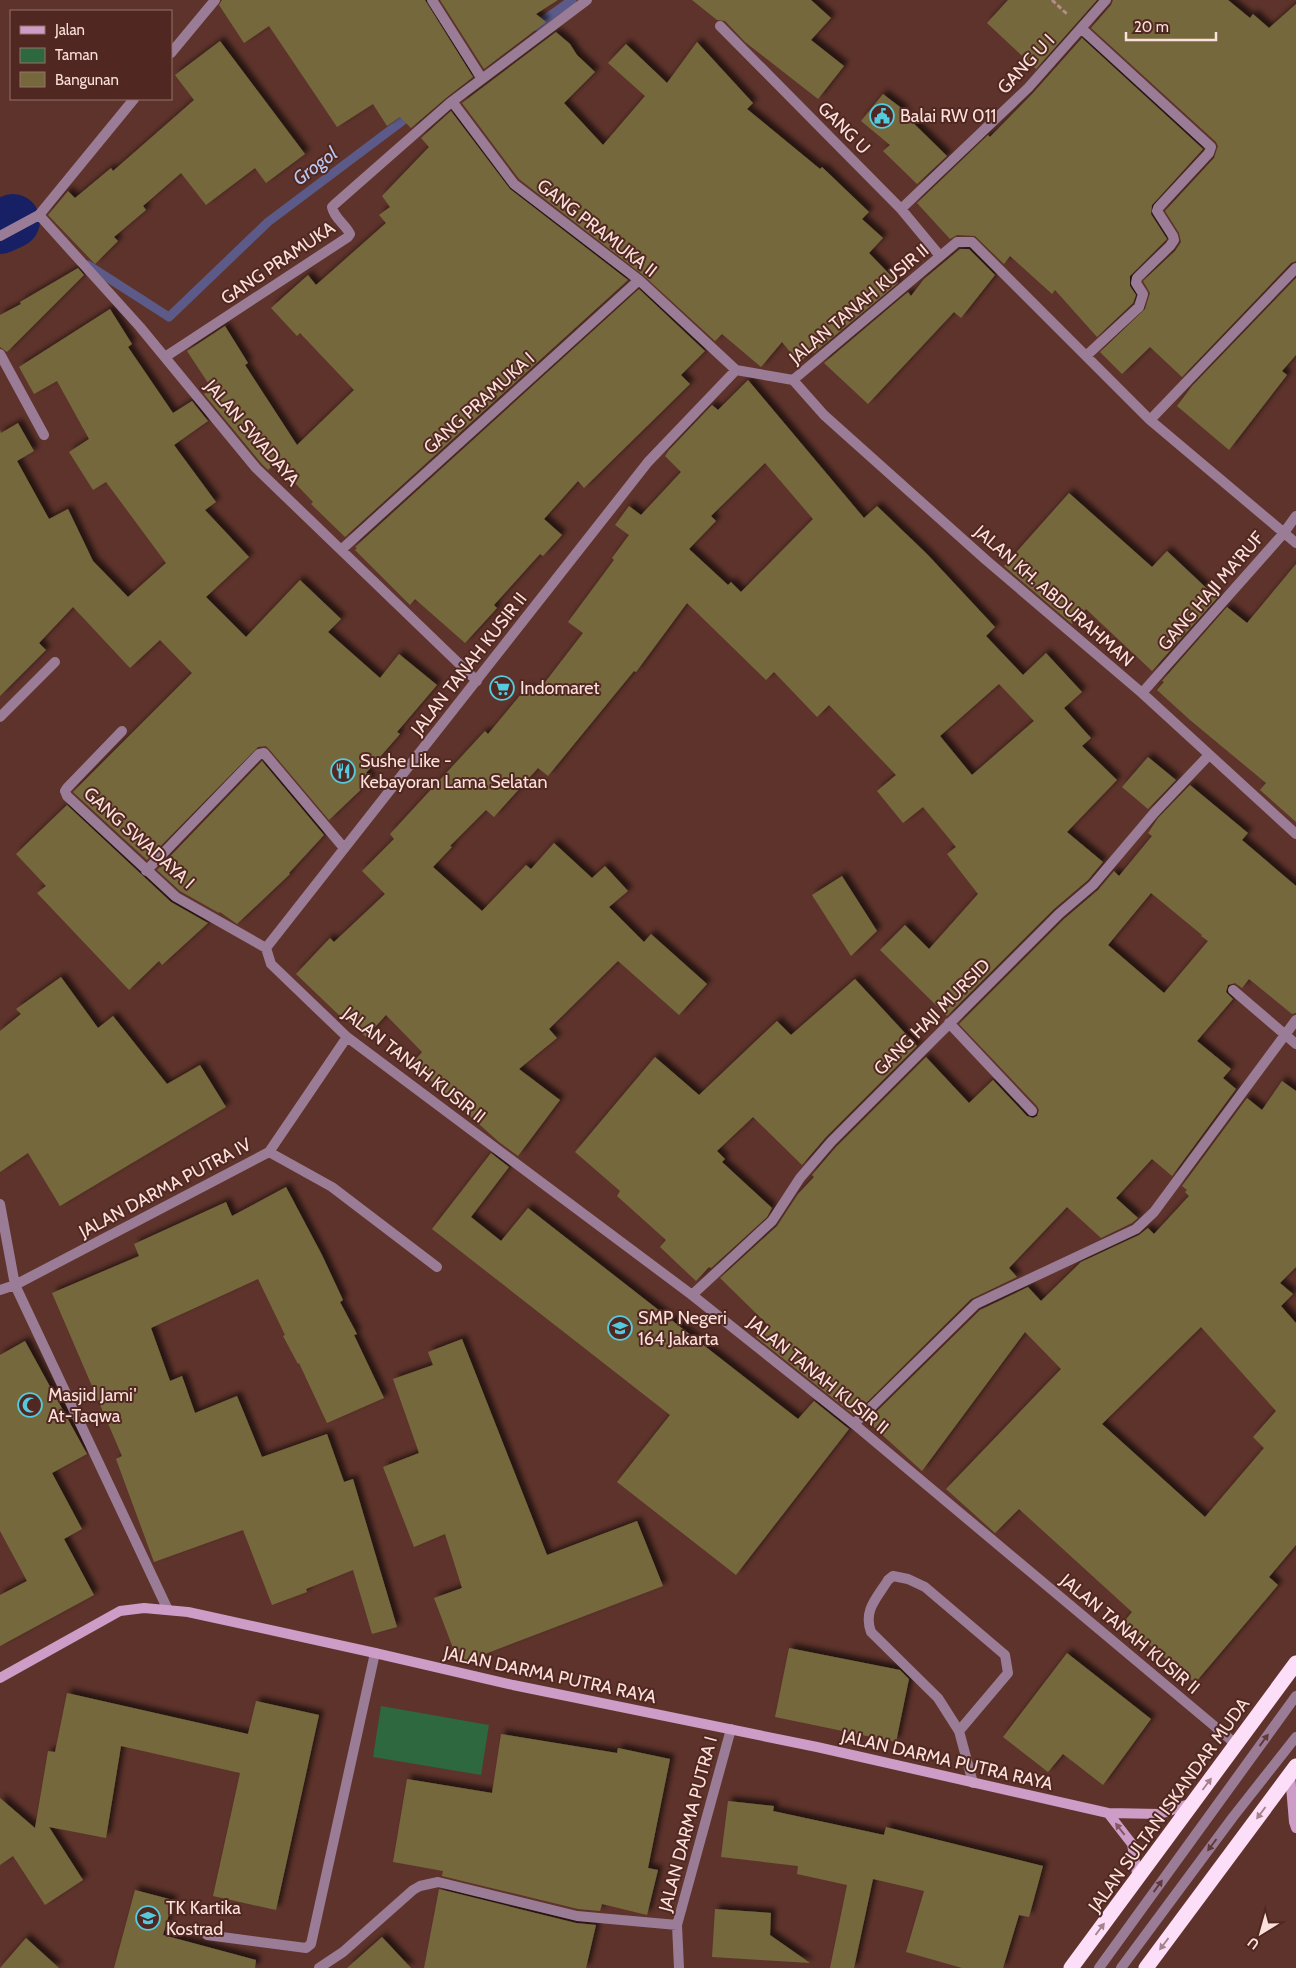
<svg xmlns="http://www.w3.org/2000/svg" width="1296" height="1968" viewBox="0 0 1296 1968" font-family="Cabin,sans-serif">
<style>
.green{fill:#2d683e}
.lines{fill:none;stroke-linecap:round;stroke-linejoin:round}
.stream{stroke:#5c5a88;stroke-width:9}
.river{stroke:#172064;stroke-width:54}
.building{fill:#76683d;fill-rule:evenodd;filter:url(#shadow)}
.path{stroke:#b18e88;stroke-width:3;stroke-dasharray:5 2.5;stroke-linecap:butt}
.lane{stroke:#9b7c96;stroke-width:10}
.street{stroke:#9b7c96;stroke-width:10}
.secondary{stroke:#cd9dc7;stroke-width:10}
.highway{stroke:#fcdef8;stroke-width:15}
.oneway{fill:#603938}
.oneway2{fill:#a6838c}
.oneway3{fill:#835763}
.labels{text-anchor:middle;dominant-baseline:central;stroke-width:4;stroke-linejoin:round;paint-order:stroke}
.street-label{font-size:18px;fill:#fce0db;stroke:#512821}
.poi-label{font-size:18px;fill:#fce0db;stroke:#512821;text-anchor:start}
.water-label{font-size:19px;font-style:italic;fill:#b9c7f0;stroke:#512821}
</style>
<defs>
<filter id="shadow"><feDropShadow dx="4.5" dy="-4.5" stdDeviation="2.5" flood-color="#0009"/></filter>
</defs>
<rect width="100%" height="100%" fill="#5d332b"/>
<path class="green" d="M381,1706L489,1725L481,1775L373,1757Z"/>
<g class="lines">
<path class="stream" d="M536,26L572,0
M88,265L169,317L268,222L413,113"/>
<path class="river" d="M0,227L13,221"/>
</g>
<path class="building" d="M222,0H425L473,77L446,98L411,128L400,117L387,126L373,104L337,127L269,26L244,43L219,5Z
M440,0H558L536,14L546,22L484,69Z
M692,0H811L831,18L811,40L844,66L818,99L745,42L725,21L717,20Z
M1008,0H1097L1036,69L987,23Z
M1113,0H1228L1250,18L1253,14L1269,28L1296,4V261L1291,263L1182,377L1150,347L1122,374L1100,352L1145,309L1150,293L1143,281L1175,251L1181,242L1179,233L1165,211L1214,158L1218,146L1216,142L1091,28L1111,5Z
M556,32L570,44L577,55L595,72L564,103L603,145L645,96L608,63L626,44L667,83L697,42L753,103L747,109L820,169L822,167L869,212L862,219L883,238L869,253L898,283L814,353L812,351L799,363L782,342L761,367L722,334L715,341L643,275L519,179L462,103Z
M1082,38L1203,149L1152,205L1151,214L1167,239L1130,276V286L1136,295L1133,303L1097,337L1055,290L1052,294L1010,256L1004,264L975,236L957,235L950,239L917,203L988,135L990,137L1033,93Z
M220,41L305,154L266,183L255,168L206,205L181,173L143,206L146,210L114,237L118,241L95,264L48,215L68,191L75,198L111,168L113,171L194,100L175,75Z
M883,94L904,110L902,112L947,156L917,184L883,151L890,145L861,121Z
M451,111L510,189L628,280L345,537L311,504L313,502L276,463L268,470L261,463L204,394L212,389L187,351L225,326L248,363L245,365L297,445L354,390L300,333L297,336L271,308L308,275L316,285L386,223L379,215L390,207L382,196L429,147L421,138Z
M960,249H969L995,275L961,318L954,312L868,404L824,363L908,292L911,296L924,279Z
M78,268L84,275L7,352L0,347V315L21,304L20,302Z
M1296,278V355L1282,371L1287,375L1229,450L1177,406L1192,386Z
M639,289L705,351L681,375L690,384L584,488L578,481L544,519L562,535L543,556L540,554L494,605L497,608L465,643L415,599L410,605L355,550L357,548L355,547Z
M110,309L132,344L128,347L173,413L192,401L208,421L174,445L216,502L205,510L249,557L206,597L246,637L300,580L341,619L328,632L380,678L399,654L437,685L397,732L400,734L366,773L372,779L329,820L269,749L266,746L258,747L147,860L73,792L192,673L160,640L130,668L73,607L39,643L46,650L0,696V430L1,433L18,423L34,451L17,461L49,519L68,509L93,561L128,597L166,563L106,482L93,490L69,452L89,439L57,381L34,394L19,367Z
M748,380L864,518L877,506L927,554L995,627L986,636L1023,675L1046,653L1082,692L1064,708L1091,738L1082,746L1117,780L1067,832L1103,862L1088,880L1054,909L947,1016L880,950L905,925L929,949L978,894L947,854L956,847L923,807L903,823L877,791L896,775L829,705L817,717L774,672L766,680L687,603L636,672L634,671L548,776L538,768L494,817L486,810L450,846L452,847L433,867L482,911L526,865L531,869L554,843L592,878L605,866L628,891L609,907L644,942L651,934L707,984L679,1015L618,961L549,1029L557,1038L519,1069L560,1100L518,1156L499,1142L412,1064L422,1052L386,1015L366,1037L342,1015L341,1017L296,974L330,938L334,942L385,894L362,871L394,839L390,834L485,731L488,734L527,687L536,694L583,633L568,622L614,560L612,558L629,535L615,525L629,506L641,515L681,472L665,456L669,450L712,405L718,410ZM765,463L813,519L741,592L731,582L728,585L689,549L716,521L711,516ZM999,684L1034,721L972,775L940,736Z
M1069,493L1152,567L1167,551L1217,598L1152,671L1086,609L1072,624L1004,566Z
M1296,564V822L1260,790L1266,783L1190,720L1157,690L1164,682L1162,681L1227,607L1247,623Z
M1148,757L1176,780L1148,809L1122,787Z
M262,761L324,835L289,873L290,874L237,924L220,912L219,913L180,891L157,870Z
M1190,785L1248,833L1242,840L1296,886V1013L1292,1014L1249,979L1242,988L1235,983L1228,985L1226,992L1233,999L1197,1041L1231,1069L1223,1078L1236,1089L1172,1176L1152,1159L1116,1198L1138,1218L1132,1223L1101,1238L1067,1207L1009,1268L1017,1277L971,1299L854,1415L756,1337L767,1324L720,1278L777,1226L798,1194L814,1177L812,1175L836,1147L926,1057L969,1103L993,1080L1027,1116L1033,1118L1037,1116L1039,1110L1037,1106L959,1024L1064,919L1098,890L1114,871L1119,876L1152,836L1148,833L1158,818ZM1151,893L1202,935L1201,936L1208,941L1164,993L1108,945Z
M67,805L171,902L208,923L162,965L159,961L129,990L37,893L46,886L16,854Z
M842,876L877,931L851,956L812,895Z
M61,977L98,1028L113,1016L167,1084L200,1065L226,1107L60,1206L28,1153L0,1172V1031L21,1014L16,1009Z
M855,979L917,1046L826,1137L802,1165L753,1117L717,1151L725,1159L722,1162L772,1208L767,1217L711,1268L709,1267L696,1281L660,1247L666,1240L617,1196L620,1191L575,1152L655,1057L699,1095L777,1021L791,1035Z
M1282,1081L1296,1091V1267L1280,1283L1293,1294L1281,1306L1296,1323V1545L1269,1577L1278,1585L1195,1683L1123,1623L1132,1612L1019,1509L995,1533L946,1489L1061,1369L1025,1332L922,1471L867,1421L980,1310L1028,1287L1041,1301L1081,1262L1139,1235L1148,1228L1154,1234L1189,1196L1185,1192L1187,1190L1182,1186L1247,1098L1262,1110ZM1201,1327L1276,1411L1253,1437L1264,1448L1205,1517L1102,1424Z
M491,1153L509,1167L471,1217L501,1241L528,1208L798,1419L814,1401L849,1429L736,1575L617,1482L670,1415L432,1229Z
M286,1187L322,1255L343,1300L340,1302L357,1334L354,1335L384,1398L327,1423L299,1363L298,1364L283,1336L285,1335L258,1279L151,1328L170,1381L182,1376L195,1413L237,1396L262,1457L327,1434L344,1482L353,1479L397,1627L372,1634L353,1570L306,1589L307,1592L272,1605L243,1530L154,1562L116,1459L122,1456L52,1293L139,1256L134,1244L226,1202L232,1216Z
M462,1339L547,1555L637,1521L663,1586L459,1664L434,1598L462,1588L445,1534L414,1547L383,1467L419,1453L393,1379L433,1365L428,1352Z
M25,1341L87,1454L52,1473L82,1529L64,1539L94,1595L0,1646V1595L27,1581L0,1531V1355Z
M789,1648L900,1670L909,1679L896,1742L775,1717Z
M1067,1653L1151,1719L1103,1785L1063,1754L1048,1772L1003,1737Z
M67,1693L248,1734L256,1701L319,1715L276,1910L213,1896L240,1773L121,1746L106,1838L49,1827L83,1880L45,1905L13,1856L0,1865V1798L35,1828L48,1751L55,1752Z
M501,1734L617,1753L618,1748L670,1759L648,1868L658,1870L647,1915L602,1904L600,1911L578,1909L442,1876L443,1871L393,1862L407,1779L492,1793Z
M728,1801L774,1806L773,1811L884,1835L886,1827L1043,1866L1029,1917L1019,1915L1003,1968H962L906,1952L924,1891L873,1879L854,1968H830L847,1885L797,1874L798,1866L721,1857Z
M439,1889L576,1923L596,1925L586,1968H424Z
M135,1890L173,1900L163,1935L256,1960L255,1968H114Z
M715,1909L771,1913L770,1935L810,1963L712,1957Z
M382,1937L411,1968H347Z
M26,1938L59,1968H0Z"/>
<g class="lines">
<path class="path" d="M1052,0L1068,15"/>
<path class="lane" d="M959,1731L1008,1673L1005,1655L925,1587L908,1579L893,1576L888,1580C877,1598 863,1610 871,1632L938,1698L959,1731L973,1783
M207,1935L306,1948L311,1944L375,1653
M1099,1968L1296,1696
M1121,1968L1233,1817L1296,1737"/>
<path class="street" d="M432,0L482,79
M720,26L901,209L940,256
M1082,29L1211,147L1209,153L1158,208L1157,211L1173,236L1174,240L1170,246L1137,278L1136,283L1143,294L1139,307L1086,356
M171,53L215,0
M450,103L454,104L514,184L639,280L736,370
M901,209L1028,88L1106,0
M39,215L140,327L256,468L477,681
M0,236L39,215L134,99
M0,354L44,435
M165,357L348,237L350,234C345,224 334,218 332,207L335,204L450,103L587,0
M793,380L824,415L986,560L1142,693L1296,834
M1150,420L1296,268
M341,550L639,280
M1142,693L1283,534L1296,516
M0,717L55,662
M122,731L67,788L65,791L67,796L176,897L266,948
M146,871L259,754L264,753L344,848
M1233,990L1296,1044
M949,1023L1032,1111
M269,1152L332,1187L437,1267
M0,1204L15,1285L168,1610
M0,1290L15,1285L269,1152L347,1037
M692,1295L772,1221L800,1178L831,1142L1059,914L1093,885L1154,813L1209,755
M854,1424L976,1304L1136,1229L1154,1212L1296,1020
M1237,1745L854,1424L692,1295L347,1037L271,964L266,948L648,462L736,370L793,380L957,242H972L1150,420L1296,543
M319,1968L343,1952L413,1890L420,1886L438,1882L577,1916L677,1925
M679,1968L677,1925L731,1729"/>
<path class="secondary" d="M0,1678L120,1611L144,1608L188,1612L375,1653L513,1685L817,1747L1108,1813L1160,1814L1192,1803
M1290,1774L1294,1822L1296,1828
M1108,1813L1132,1844L1138,1879"/>
<path class="highway" d="M1071,1968L1296,1663
M1146,1968L1296,1766"/>
</g>
<defs><path id="oneway-solid" d="M-6-.8H1V-3.2L6.5 0L1 3.2V.8H-6Z" transform="scale(1.25)"/></defs>
<g class="oneway">
<use href="#oneway-solid" transform="translate(1264 1740) rotate(-54)"/>
<use href="#oneway-solid" transform="translate(1212 1845) rotate(127)"/>
<use href="#oneway-solid" transform="translate(1158 1886) rotate(-54)"/>
</g>
<g class="oneway2">
<use href="#oneway-solid" transform="translate(1207 1784) rotate(-53)"/>
<use href="#oneway-solid" transform="translate(1261 1813) rotate(127)"/>
<use href="#oneway-solid" transform="translate(1100 1929) rotate(-53)"/>
<use href="#oneway-solid" transform="translate(1164 1944) rotate(127)"/>
</g>
<use class="oneway3" href="#oneway-solid" transform="translate(1120 1829) rotate(-128)"/>
<defs>
<g id="civic-ring" transform="scale(1.25)"><circle r="9.5" fill="#512821" stroke="#55cade" stroke-width="1.5"/><path d="M-.6-6.5H3V-4.5H.6V-3L4-1V1h2V6H-6V1h2V-1L-.6-3ZM-1.2 2.5V6h2.4V2.5Z" fill="#55cade"/></g>
<g id="supermarket-ring" transform="scale(1.25)"><circle r="9.5" fill="#512821" stroke="#55cade" stroke-width="1.5"/><path d="M-6-5.5h2.5l.6 2H6L4.5 2H-2.5L-4.4-4H-6ZM-1.5 3.2a1.3 1.3 0 1 0 .1 0ZM3 3.2a1.3 1.3 0 1 0 .1 0Z" fill="#55cade"/></g>
<g id="restaurant-ring" transform="scale(1.25)"><circle r="9.5" fill="#512821" stroke="#55cade" stroke-width="1.5"/><path d="M-5-6h1v4h1v-4h1v4h1v-4h1v5L-1.5 .5V6h-2V.5L-5-1ZM5-6V6H3V1.5H1.5Q1.5-4 5-6Z" fill="#55cade"/></g>
<g id="school-ring" transform="scale(1.25)"><circle r="9.5" fill="#512821" stroke="#55cade" stroke-width="1.5"/><path d="M0-5L7-2L0 1L-7-2ZM-4 1L0 2.5L4 1V4Q0 6-4 4Z" fill="#55cade"/></g>
<g id="mosque-ring" transform="scale(1.25)"><circle r="9.5" fill="#512821" stroke="#55cade" stroke-width="1.5"/><path d="M3.5-4.9A6 6 0 1 0 3.5 4.9A5 5 0 1 1 3.5-4.9Z" fill="#55cade"/></g>
</defs>
<g fill-rule="evenodd">
<use href="#civic-ring" x="882" y="116"/>
<use href="#supermarket-ring" x="502" y="688"/>
<use href="#restaurant-ring" x="343" y="771"/>
<use href="#school-ring" x="620" y="1328"/>
<use href="#mosque-ring" x="30" y="1405"/>
<use href="#school-ring" x="148" y="1918"/>
</g>
<g class="labels">
<g class="street-label">
<text transform="translate(1026 64) rotate(-47)">GANG U I</text>
<text transform="translate(844 128) rotate(45)">GANG U</text>
<text transform="translate(597 228) rotate(38)">GANG PRAMUKA II</text>
<text transform="translate(278 263) rotate(-34)">GANG PRAMUKA</text>
<text transform="translate(859 304) rotate(-40)">JALAN TANAH KUSIR II</text>
<text transform="translate(479 403) rotate(-42)">GANG PRAMUKA I</text>
<text transform="translate(252 433) rotate(49)">JALAN SWADAYA</text>
<text transform="translate(1211 591) rotate(-49)">GANG HAJI MA'RUF</text>
<text transform="translate(1054 596) rotate(41)">JALAN KH. ABDURAHMAN</text>
<text transform="translate(469 664) rotate(-52)">JALAN TANAH KUSIR II</text>
<text transform="translate(139 838) rotate(42)">GANG SWADAYA I</text>
<text transform="translate(932 1017) rotate(-45)">GANG HAJI MURSID</text>
<text transform="translate(414 1065) rotate(38)">JALAN TANAH KUSIR II</text>
<text transform="translate(165 1188) rotate(-28)">JALAN DARMA PUTRA IV</text>
<text transform="translate(818 1375) rotate(39)">JALAN TANAH KUSIR II</text>
<text transform="translate(1130 1634) rotate(40)">JALAN TANAH KUSIR II</text>
<text transform="translate(550 1675) rotate(12)">JALAN DARMA PUTRA RAYA</text>
<text transform="translate(947 1760) rotate(13)">JALAN DARMA PUTRA RAYA</text>
<text transform="translate(1169 1805) rotate(-54)">JALAN SULTAN ISKANDAR MUDA</text>
<text transform="translate(688 1824) rotate(-75)">JALAN DARMA PUTRA I</text>
</g>
<g class="poi-label">
<text x="900" y="116">Balai RW 011</text>
<text x="520" y="688">Indomaret</text>
<text x="360" y="761">Sushe Like -<tspan x="360" dy="21">Kebayoran Lama Selatan</tspan></text>
<text x="638" y="1318">SMP Negeri<tspan x="638" dy="21">164 Jakarta</tspan></text>
<text x="48" y="1395">Masjid Jami'<tspan x="48" dy="21">At-Taqwa</tspan></text>
<text x="166" y="1908">TK Kartika<tspan x="166" dy="21">Kostrad</tspan></text>
</g>
<g class="water-label">
<text transform="translate(315 166) rotate(-37)">Grogol</text>
</g>
</g>
<rect x="10" y="10" width="162" height="90" fill="#512821" stroke="#95726b"/>
<rect x="20" y="26" width="25" height="8" fill="#cd9dc7" stroke="#95726b"/>
<text x="55" y="35" font-size="15" fill="#fce0db">Jalan</text>
<rect x="20" y="48" width="25" height="15" fill="#2d683e" stroke="#95726b"/>
<text x="55" y="60" font-size="15" fill="#fce0db">Taman</text>
<rect x="20" y="72" width="25" height="15" fill="#76683d" stroke="#95726b"/>
<text x="55" y="85" font-size="15" fill="#fce0db">Bangunan</text>
<g transform="translate(1261 1933) rotate(217)" stroke="#512821" stroke-width="4" paint-order="stroke">
<path d="M0-4L9 19L0 12L-9 19Z" fill="#fce0db"/>
<text y="-8" font-size="14" font-weight="bold" text-anchor="middle" fill="#fce0db">U</text>
</g>
<path d="M1126 32v8h90v-8" fill="none" stroke="#fce0db" stroke-width="2.5"/>
<text x="1134" y="32" font-size="15" fill="#fce0db" stroke="#512821" stroke-width="4" paint-order="stroke">20 m</text>
</svg>
